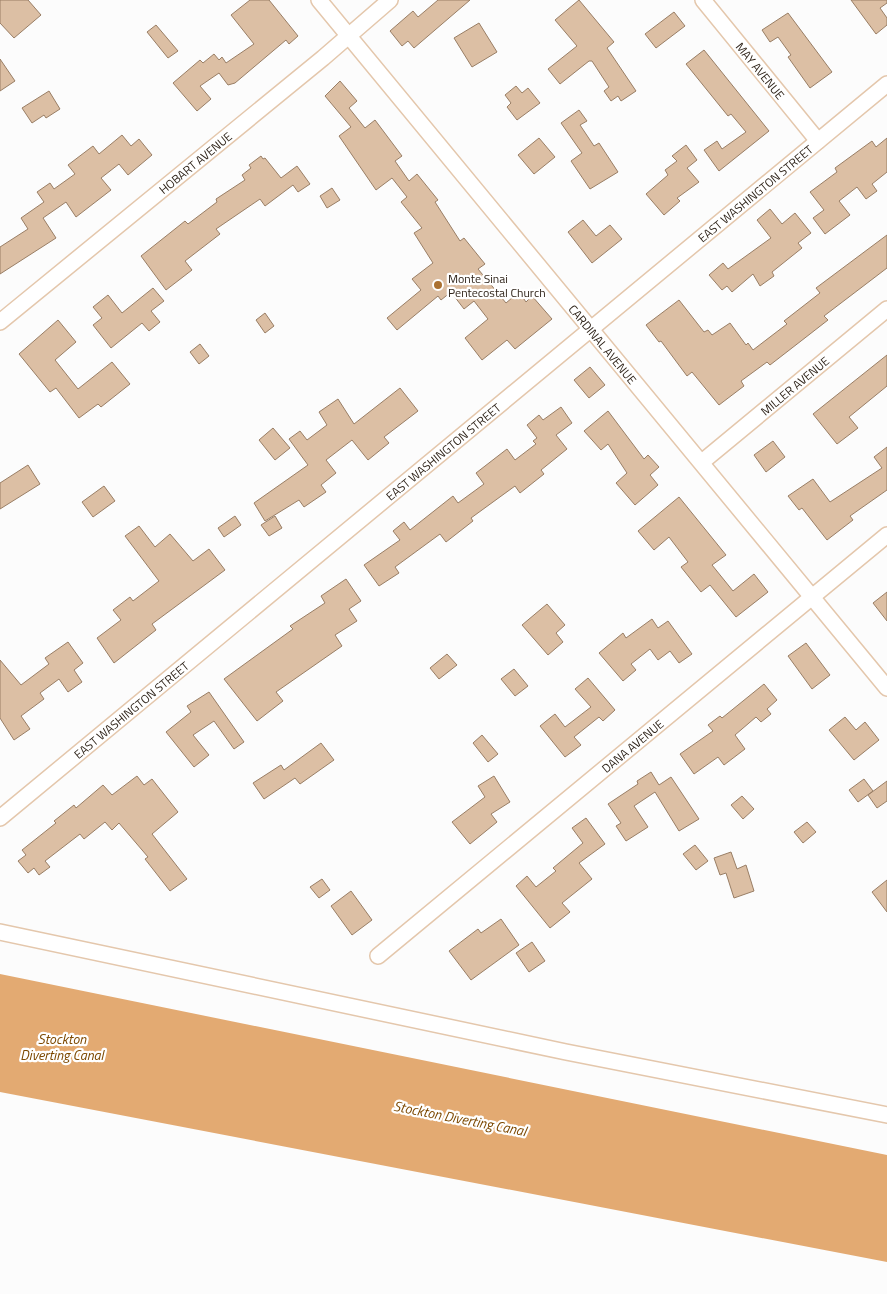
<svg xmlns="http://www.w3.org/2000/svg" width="887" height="1294" viewBox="0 0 887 1294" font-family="'Titillium Web',sans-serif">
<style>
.water{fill:#e3aa72}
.building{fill:#dcbfa4;stroke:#997e65}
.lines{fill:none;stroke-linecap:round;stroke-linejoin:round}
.street-casing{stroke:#e4c7ac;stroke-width:18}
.street{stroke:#fff;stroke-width:15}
.poi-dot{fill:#ab7131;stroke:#fff;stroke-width:2}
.labels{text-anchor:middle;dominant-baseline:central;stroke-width:4.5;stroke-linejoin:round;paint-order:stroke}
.street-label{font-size:12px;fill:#2f241a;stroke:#fff}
.poi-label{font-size:12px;fill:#2f241a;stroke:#fff;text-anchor:start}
.water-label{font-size:14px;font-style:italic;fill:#7c4800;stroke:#fff}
</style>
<rect width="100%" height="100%" fill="#fcfcfc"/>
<path class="water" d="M0,974L887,1155V1262L0,1092Z"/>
<path class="building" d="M0,0H28L41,15L14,38L0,23Z
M250,0H269L298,36L289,44L286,40L235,83L228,85L219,73L200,86L211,99L197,111L173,83L200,60L203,63L214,54L219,60L222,57L226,63L254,44L231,15Z
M438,0H470L414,48L408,41L402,46L390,31L413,11L418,17Z
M579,0L614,42L607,48L636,91L621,101L618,96L611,101L604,91L609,87L592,61H589L560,84L548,69L577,46L555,20Z
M851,0H887V3L880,8L887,18V25L876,34Z
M674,12L685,26L656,48L645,34Z
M788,13L832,72L810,88L788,57L791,55L778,37L770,42L762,30Z
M479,23L497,52L472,67L454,38Z
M156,25L178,51L168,58L147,32Z
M704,50L769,131L719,171L704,150L717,141L722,149L746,132L731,114L728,116L686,64Z
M0,59L15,81L0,91Z
M340,81L357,101L349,108L365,128L375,120L402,156L395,161L409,181L417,174L438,200L435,202L460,241L464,238L485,264L478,269L506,303L519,292L526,302L532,296L552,319L515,349L507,340L482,360L465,338L488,319L474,301L464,309L451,292L441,300L438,296L397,330L387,318L421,290L412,279L433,263L414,233L422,228L401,202L407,197L392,178L376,190L339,136L351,127L325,96Z
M516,86L522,93L528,88L540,103L517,120L507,107L511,103L505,95Z
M49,91L60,109L46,118L44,115L32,123L22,108Z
M579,110L587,121L580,125L594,146L599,143L618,172L590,189L571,161L582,153L561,123Z
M122,135L131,146L139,139L152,155L128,175L119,164L101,178L111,190L76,217L66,202L43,218L56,238L0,274V247L28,229L21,218L44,202L37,192L50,183L54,189L75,174L68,165L93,146L99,154Z
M539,138L555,157L534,174L518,155Z
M887,138V172L872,184L877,191L866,199L857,187L839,201L850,215L825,234L813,218L824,210L810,192L837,172L835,168L872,141L876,147Z
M686,145L697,160L687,168L699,182L677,198L680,201L664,215L646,194L668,175L665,170L677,161L672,156Z
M261,156L263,159L265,158L281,178L297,166L310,184L298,192L293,185L265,206L260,199L216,229L220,234L185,261L192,270L166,290L141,256L185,221L188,224L217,202L216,199L245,180L242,175L251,168L249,165Z
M332,188L340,200L327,208L320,196Z
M770,209L782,224L795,213L811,233L798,243L802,248L772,272L774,276L760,286L753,274L732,292L727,286L722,290L709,275L723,263L728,269L771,238L757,220Z
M583,220L596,236L610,225L622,239L592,263L568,232Z
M887,235V268L824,316L828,320L801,341L770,365L767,362L741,381L744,386L719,405L692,372L687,376L661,341L659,342L646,325L679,300L704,332L708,330L712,335L730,323L746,345L748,343L753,350L787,324L784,321L820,293L816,288Z
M153,288L164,301L151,311L160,322L149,331L142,323L111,348L93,325L102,318L93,307L108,295L122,313Z
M265,313L274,326L265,333L256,320Z
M58,320L76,342L55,360L78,389L112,362L130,384L101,407L98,404L79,418L56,388L50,392L19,354Z
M200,344L209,356L199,364L190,352Z
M887,355V386L849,417L858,428L837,444L813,414Z
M590,367L605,385L589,398L574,380Z
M400,388L418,411L384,437L389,443L368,460L352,440L326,460L336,473L321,485L326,492L304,507L299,500L265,521L254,503L308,465L289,439L300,431L307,440L327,425L319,412L338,399L354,424Z
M561,407L572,423L556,435L567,449L541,470L544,474L520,493L515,486L471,518L473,521L446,542L440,534L395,567L399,573L379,586L364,565L400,540L393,531L404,522L410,530L453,496L458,503L484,484L476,473L507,449L515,460L536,444L533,441L537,438L527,425L539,415L543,420Z
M608,411L644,459L648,455L659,467L650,475L658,485L635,505L616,483L627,473L608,444L601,450L584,431Z
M273,428L290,448L275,460L259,440Z
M773,441L785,457L766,472L754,455Z
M887,447V490L850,516L853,520L827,540L802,508L799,510L788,496L813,479L830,502L882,468L874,457Z
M28,465L40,484L0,509V483Z
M104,486L115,501L93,517L82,502Z
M679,497L726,555L712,565L733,591L754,574L768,592L736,617L710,585L701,592L681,567L688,562L669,537L654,550L638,531Z
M235,516L241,525L224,537L218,528Z
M275,516L282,528L269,536L261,525Z
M139,526L155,547L170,534L193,561L209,549L225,570L152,624L156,630L114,663L97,638L121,620L113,610L130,597L133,601L159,581L125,536Z
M346,579L361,601L349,609L357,621L335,635L342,646L276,692L283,701L257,721L224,679L293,629L290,626L325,603L321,596Z
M887,592V621L873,603Z
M547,604L565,625L556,633L563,642L548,655L522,625Z
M652,619L658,628L668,621L692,654L679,663L670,651L658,660L650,649L631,664L636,670L623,681L599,653L623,633L626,638Z
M68,642L83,663L74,670L82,682L68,692L59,679L40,693L44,699L21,716L30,729L14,740L0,718V660L21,685L49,664L45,658Z
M806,643L830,675L812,689L788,656Z
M447,654L457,665L439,679L430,668Z
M514,669L528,686L515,696L501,679Z
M588,678L615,710L603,721L599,717L574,737L581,745L565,757L540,726L555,714L565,727L591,707L575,689Z
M764,684L777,700L767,709L771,714L761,722L756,717L735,735L745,749L724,765L718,757L694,774L680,754L713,731L708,725L720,716L722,718Z
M209,692L244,742L234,749L214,721L193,735L209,755L194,767L166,732L191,712L187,706Z
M845,717L856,730L865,722L879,740L854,760L829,730Z
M482,735L498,754L488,762L473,743Z
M321,743L334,760L300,784L295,778L264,799L253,783L281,765L284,770Z
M651,772L659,785L671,777L699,819L679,831L655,792L634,806L648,827L626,841L616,826L621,823L608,804L638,784L637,781Z
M137,776L144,785L152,779L178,812L152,834L187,879L170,891L145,859L148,857L119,823L112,830L105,822L84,839L80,834L45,861L50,867L39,875L34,868L28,873L18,861L26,855L22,850L56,823L54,821L74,805L76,808L103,785L112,795Z
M494,776L510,802L491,814L497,822L470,844L452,822L485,797L478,786Z
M864,779L873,791L858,802L849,790Z
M887,781V801L877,808L868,795Z
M742,796L754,809L743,819L731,805Z
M586,818L605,844L579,863L592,879L562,903L570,912L550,928L516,886L527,876L536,887L556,871L553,868L583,843L572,828Z
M807,822L816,832L803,843L794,832Z
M695,845L708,861L696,870L683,854Z
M731,852L737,869L746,865L754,891L734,898L726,873L720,875L714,858Z
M322,879L330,890L319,898L310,887Z
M887,880V912L872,892Z
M351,891L372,920L352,935L331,906Z
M501,919L519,945L471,980L449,951L478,929L481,933Z
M532,942L545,961L529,972L516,953Z"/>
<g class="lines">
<g class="street-casing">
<g id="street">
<path id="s1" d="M319,0L887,688"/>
<path id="s2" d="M703,0L818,141"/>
<path id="s3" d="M0,322L323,58L390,0"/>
<path id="s4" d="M702,462L887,309"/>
<path id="s5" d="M0,818L887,84"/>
<path d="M0,932L566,1052L887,1115"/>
<path id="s6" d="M378,956L887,535"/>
</g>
</g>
<use href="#street" class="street"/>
</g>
<circle class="poi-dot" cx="438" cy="285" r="5"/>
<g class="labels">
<g class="street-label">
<text stroke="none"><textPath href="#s2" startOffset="91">MAY AVENUE</textPath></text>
<text stroke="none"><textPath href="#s3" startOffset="252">HOBART AVENUE</textPath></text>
<text stroke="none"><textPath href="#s5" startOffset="980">EAST WASHINGTON STREET</textPath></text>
<text stroke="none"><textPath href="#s1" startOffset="446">CARDINAL AVENUE</textPath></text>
<text stroke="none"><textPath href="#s4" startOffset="120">MILLER AVENUE</textPath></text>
<text stroke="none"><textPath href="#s5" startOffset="575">EAST WASHINGTON STREET</textPath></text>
<text stroke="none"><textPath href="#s5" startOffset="170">EAST WASHINGTON STREET</textPath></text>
<text stroke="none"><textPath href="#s6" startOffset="330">DANA AVENUE</textPath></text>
</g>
<g class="poi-label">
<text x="448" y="278">Monte Sinai<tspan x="448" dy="14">Pentecostal Church</tspan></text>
</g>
<g class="water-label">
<text x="62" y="1038">Stockton<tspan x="62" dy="16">Diverting Canal</tspan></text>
<text transform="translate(460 1118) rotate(11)">Stockton Diverting Canal</text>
</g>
</g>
</svg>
